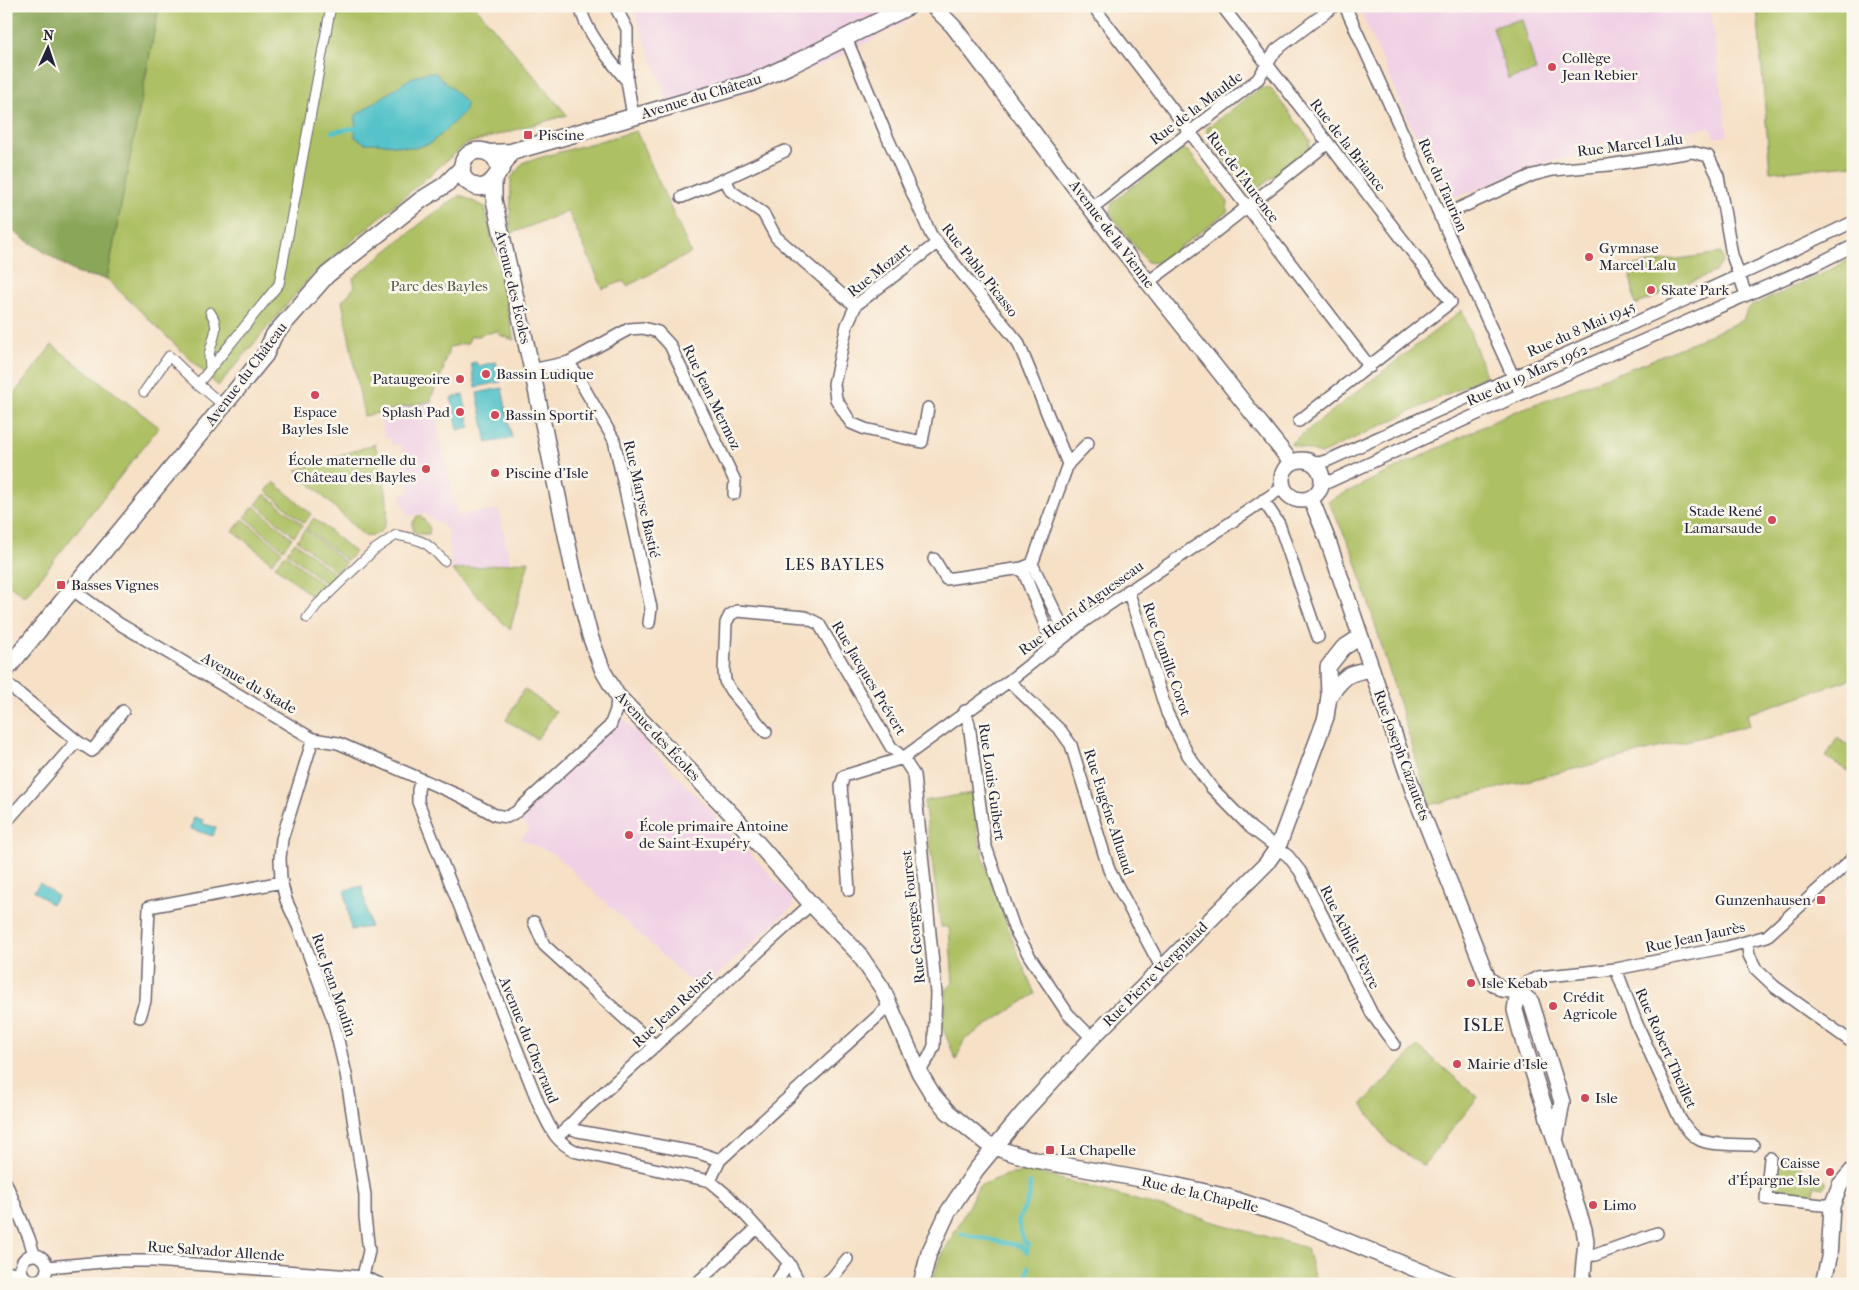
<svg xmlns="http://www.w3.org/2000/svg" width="1859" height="1290" viewBox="0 0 1859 1290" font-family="'IM FELL French Canon',serif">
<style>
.built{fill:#f0d0e5}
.green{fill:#adc063;stroke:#68714f}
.forest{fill:#8aa659;stroke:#56644a}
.water{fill:#55c3c9;stroke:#3c7282}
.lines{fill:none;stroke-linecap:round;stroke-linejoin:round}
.stream{stroke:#55c3c9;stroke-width:4.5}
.pedestrian-casing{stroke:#6c646c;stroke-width:11}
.minor-casing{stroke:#6c646c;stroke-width:14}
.tertiary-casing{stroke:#6c646c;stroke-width:18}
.secondary-casing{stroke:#6c646c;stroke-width:19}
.pedestrian{stroke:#fff;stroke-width:9}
.minor{stroke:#fff;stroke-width:11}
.tertiary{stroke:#fff;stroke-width:15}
.secondary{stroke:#fff;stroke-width:16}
.poi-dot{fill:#d1495b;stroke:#fbf7ec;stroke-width:2}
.labels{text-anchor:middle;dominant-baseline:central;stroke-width:5;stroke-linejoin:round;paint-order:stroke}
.poi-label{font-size:15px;fill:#22223b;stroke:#fbf7ec;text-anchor:start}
.street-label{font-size:15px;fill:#22223b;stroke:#fbf7ec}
.park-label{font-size:15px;fill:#535949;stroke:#fbf7ec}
.neighbourhood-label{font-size:16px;letter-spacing:1px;fill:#22223b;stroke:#fbf7ec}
.quarter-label{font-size:18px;letter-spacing:1px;fill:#22223b;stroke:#fbf7ec}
</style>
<rect width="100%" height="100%" fill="#fbf7ec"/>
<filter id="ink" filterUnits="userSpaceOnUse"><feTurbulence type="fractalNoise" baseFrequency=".02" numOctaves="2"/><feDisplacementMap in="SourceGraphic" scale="10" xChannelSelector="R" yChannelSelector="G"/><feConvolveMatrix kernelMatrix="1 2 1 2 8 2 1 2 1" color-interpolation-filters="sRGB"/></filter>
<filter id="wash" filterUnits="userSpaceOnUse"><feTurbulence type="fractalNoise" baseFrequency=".0096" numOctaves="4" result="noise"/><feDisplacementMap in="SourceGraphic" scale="20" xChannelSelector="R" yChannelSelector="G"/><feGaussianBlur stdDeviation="1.12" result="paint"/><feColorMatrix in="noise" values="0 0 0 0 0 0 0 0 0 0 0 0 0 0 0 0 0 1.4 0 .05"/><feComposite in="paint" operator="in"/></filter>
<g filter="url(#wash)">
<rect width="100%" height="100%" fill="#f6e0c6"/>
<path class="built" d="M632,6H897L907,21L827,63L674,117Z
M1358,6H1710L1728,136L1714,138L1711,128H1706L1600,142L1596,154L1558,159L1528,169L1457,197L1440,191Z
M432,401L457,516L499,509L510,562L452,570L447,529L424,513L407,516L400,494L410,492L401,444L392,446L390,438H385L379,411Z
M621,716L792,898L793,906L700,991L554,854L520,839L529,830L516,815Z"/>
<path class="green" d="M159,6H475L567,115L466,144L311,276L218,386L107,279Z
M1757,6H1853V165L1770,172Z
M1522,19L1536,71L1508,79L1493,27Z
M1261,88L1271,89L1310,140L1309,150L1257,189L1246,187L1207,138V128Z
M636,131L691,253L627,286L623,281L603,289L568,211L510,234L511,178L524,162Z
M1180,149L1188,151L1228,202L1227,212L1159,263L1147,262L1110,213L1112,203Z
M460,195L485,207L514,340L500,335L499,332C493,330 489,335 483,333L480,336H471L467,344C461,343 460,345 455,346C444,348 451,352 445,359V363L443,366L444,368L431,398L432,401L364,416L342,301L355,287L353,278L429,217Z
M1721,253L1723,261L1715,272L1635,305L1629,266Z
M1853,258V678L1747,714L1750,725L1430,805L1354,555L1328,501L1511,413L1647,362L1743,320L1748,308L1822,274Z
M1462,310L1486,376L1321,454L1290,444Z
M52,345L159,427L25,597L6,582V404Z
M375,444C380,466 406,543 363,535L296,470Z
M274,482L311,514L304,523L266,491Z
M265,494L303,525L294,536L256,504Z
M254,506L292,538L283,549L245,517Z
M417,516H421L430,528L429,534H418L414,532L412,524Z
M314,518L355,552L347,561L306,528Z
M243,519L282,551L272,563L233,531Z
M305,529L346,563L337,573L297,540Z
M295,542L336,575L327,585L287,552Z
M285,554L325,587L315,599L275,566Z
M529,561L510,630L452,570Z
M524,689L556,712L537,739L506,720Z
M1837,738L1853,748L1852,773L1826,757Z
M972,793L978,833L985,864L1015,947L1035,994L964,1040L956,1060L942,1026L947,989L953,983L949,927H941L924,801Z
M1418,1046L1478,1097L1423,1166L1388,1142L1362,1104Z
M1779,1157L1802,1165L1800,1169L1827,1182L1823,1188L1814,1186V1196L1778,1191V1187L1774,1186Z
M1032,1171L1307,1248L1316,1284H933L937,1265L979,1186L1006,1175Z"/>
<path class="forest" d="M6,6H159L107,279L78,274L6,227Z"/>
<path class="water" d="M428,72L435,73L456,92L466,103V107L464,112L442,134L429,144L414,148L378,143H365L355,137L356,115L411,78Z
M476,362L478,366L496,362L501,382L476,387L471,363Z
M502,388L512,438L487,443L477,393Z
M463,395L470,427L458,430L451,398Z
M194,817L203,820V824L216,827L213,836L191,829Z
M40,883L57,896L51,904L34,891Z
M362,886L370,927L351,930L345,890Z"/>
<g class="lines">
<path class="stream" d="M332,132L355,128
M961,1234L1021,1246L1027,1252
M1027,1252L1028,1245L1023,1240L1018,1221L1029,1198L1030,1183
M1025,1284L1029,1267"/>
</g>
</g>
<g filter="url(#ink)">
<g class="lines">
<g class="pedestrian-casing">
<path id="pedestrian" d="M210,312C222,329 211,339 209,356C209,360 210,365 210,369
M198,384L279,284L331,6
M144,392L169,356L198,384L223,405
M307,618L317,605L374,550L396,535C423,540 426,541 444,561"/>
</g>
<g class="minor-casing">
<path id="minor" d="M580,6C585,31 611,62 627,81V29L615,6
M1093,6L1370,367
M1222,6L1451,302L1299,421
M1345,6L1521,394
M846,38L886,134L931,235L1018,342L1068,464L1032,564L1066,634
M627,81L633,116
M785,151L725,179L731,191L763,213L776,237L848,300L856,305
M682,197L725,179
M1092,208L1258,79L1276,50L1334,6
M1440,217L1533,175L1553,170L1609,165L1692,152L1708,156L1718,176L1732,255L1746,295
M1148,282L1200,244L1328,143
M569,362L614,440L651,608L649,623
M532,370L569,362L629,329L643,328L658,332L670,345L735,481L734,494
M928,408L922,442L865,429L851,423L836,399L834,384L847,325L856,305L937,243
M1068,464L1088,443
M1315,464L1329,460C1504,380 1680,305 1853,222
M1322,485L1521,394L1813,266L1853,246
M1263,500L1279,524L1318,637
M934,559L946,579L1022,568L1032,564
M1022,568L1053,645
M73,590L118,623L313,739L338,743L460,796L495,815L507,817L516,812L610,726L616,710L617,695
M1128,590L1167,713L1188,755L1211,787L1251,828L1288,856L1300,871L1372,1014L1394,1044
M1009,681L1061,731L1071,745L1109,870L1161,967
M6,683L77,741L6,822
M965,711L969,724L985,844L1014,928L1030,957L1068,1014L1092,1038
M766,732L731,691L725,681L724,671L726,623L730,615L737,611L805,617L819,624L891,747L903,758L914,775L936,993L934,1046L929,1057L919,1072
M313,739L282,839L280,858L281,880L286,900L298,926L333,1019L346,1074L365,1195V1217L369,1251L361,1284
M77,741L92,751L123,711
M421,779L418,790V802L540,1107C551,1129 554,1141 577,1152L710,1181L720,1160L699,1153L578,1131L567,1127
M849,890L841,785L844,776L903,758L1009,681L1086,620L1282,488
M534,922L544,945L655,1046
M1747,942L1749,955L1756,969L1775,987L1853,1043
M1616,969L1636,1022L1680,1119C1686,1127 1691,1136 1700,1140C1713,1146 1739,1144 1753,1145
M1518,991L1528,982L1538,977L1616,969L1727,947L1767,936L1853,858
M140,1017L145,1001L149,907L282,882
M563,1132L582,1112L811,904
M1770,1158L1766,1199L1832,1206
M720,1160L890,1005
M710,1181L728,1196L789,1263L800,1284
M6,1183L29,1238L34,1254
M21 1268a13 13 0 1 1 26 0a13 13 0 1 1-26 0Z
M1584,1256L1595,1255L1657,1233
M48,1267L113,1261H154L364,1277L380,1284
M6,1274L21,1271
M696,1284L757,1228
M775,1284L789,1263
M824,1284L832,1278L847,1259"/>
</g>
<g class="tertiary-casing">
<path id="tertiary" d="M933,6L953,26L1117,243L1291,462
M494,181V200L532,370L573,569L590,636L603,671L617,695L739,822L811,904L858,953L882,988L919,1072L933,1095L948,1112L986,1143L1005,1151L1035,1160L1174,1185L1228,1197L1288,1217L1452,1284
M1282 480a20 20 0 1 1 40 0a20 20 0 1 1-40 0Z
M1311,499L1328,541L1414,793L1488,979L1502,989L1518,991L1531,1002L1562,1102L1555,1141
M1329,696C1345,676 1346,673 1372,669
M1518,991L1515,1010L1524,1044L1584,1229L1586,1241L1582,1284
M921,1284L929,1253L948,1212L976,1170L1023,1113L1092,1038L1266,864L1278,847L1326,717L1329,696L1328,667L1343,648L1360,637
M1823,1284L1829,1258L1832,1206L1840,1185L1853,1170"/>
</g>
<g class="secondary-casing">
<path id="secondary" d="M490,153L511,152L751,83L795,63L909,6
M499,171C498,145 463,144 462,168C461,175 465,181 471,184C491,197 502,165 511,152
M6,670L265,355L274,335L327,275L421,200L445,185L462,168"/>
</g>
<use href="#pedestrian" class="pedestrian"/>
<use href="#minor" class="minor"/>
<use href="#tertiary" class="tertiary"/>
<use href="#secondary" class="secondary"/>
</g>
</g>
<g class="poi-dot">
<circle cx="1552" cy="67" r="5"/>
<rect x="523" y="130" width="10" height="10" rx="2.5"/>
<circle cx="1589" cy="257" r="5"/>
<circle cx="1651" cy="290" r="5"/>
<circle cx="486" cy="374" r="5"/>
<circle cx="460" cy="379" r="5"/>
<circle cx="315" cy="395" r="5"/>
<circle cx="460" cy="412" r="5"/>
<circle cx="495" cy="415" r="5"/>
<circle cx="426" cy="469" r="5"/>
<circle cx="495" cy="473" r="5"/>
<circle cx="1772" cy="520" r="5"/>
<rect x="56" y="580" width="10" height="10" rx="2.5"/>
<circle cx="629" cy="835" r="5"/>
<rect x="1816" y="895" width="10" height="10" rx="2.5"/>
<circle cx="1471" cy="983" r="5"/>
<circle cx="1553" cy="1006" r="5"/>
<circle cx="1457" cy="1064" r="5"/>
<circle cx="1585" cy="1098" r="5"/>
<rect x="1045" y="1145" width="10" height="10" rx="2.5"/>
<circle cx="1830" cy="1172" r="5"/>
<circle cx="1593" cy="1205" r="5"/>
</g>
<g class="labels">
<g class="poi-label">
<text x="1562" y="58">Collège<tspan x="1562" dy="17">Jean Rebier</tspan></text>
<text x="538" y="135">Piscine</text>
<text x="1599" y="248">Gymnase<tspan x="1599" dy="17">Marcel Lalu</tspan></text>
<text x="1661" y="290">Skate Park</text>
<text x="496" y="374">Bassin Ludique</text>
<text x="450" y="379" text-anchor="end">Pataugeoire</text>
<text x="315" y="412" text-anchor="middle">Espace<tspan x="315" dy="17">Bayles Isle</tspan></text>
<text x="450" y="412" text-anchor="end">Splash Pad</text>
<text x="505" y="415">Bassin Sportif</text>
<text x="416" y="460" text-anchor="end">École maternelle du<tspan x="416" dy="17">Château des Bayles</tspan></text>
<text x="505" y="473">Piscine d'Isle</text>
<text x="1762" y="511" text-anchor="end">Stade René<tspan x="1762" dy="17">Lamarsaude</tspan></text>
<text x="71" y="585">Basses Vignes</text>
<text x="639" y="826">École primaire Antoine<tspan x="639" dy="17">de Saint-Exupéry</tspan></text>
<text x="1811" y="900" text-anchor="end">Gunzenhausen</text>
<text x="1481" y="983">Isle Kebab</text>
<text x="1563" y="997">Crédit<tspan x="1563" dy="17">Agricole</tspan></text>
<text x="1467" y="1064">Mairie d'Isle</text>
<text x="1595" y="1098">Isle</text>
<text x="1060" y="1150">La Chapelle</text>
<text x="1820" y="1163" text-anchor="end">Caisse<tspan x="1820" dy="17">d'Épargne Isle</tspan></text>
<text x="1603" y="1205">Limo</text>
</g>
<g class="street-label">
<text transform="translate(701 96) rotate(-17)">Avenue du Château</text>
<text transform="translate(1196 108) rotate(-37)">Rue de la Maulde</text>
<text transform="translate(1348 145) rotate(52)">Rue de la Briance</text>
<text transform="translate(1630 145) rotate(-7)">Rue Marcel Lalu</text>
<text transform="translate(1243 177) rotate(53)">Rue de l'Aurence</text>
<text transform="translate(1443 185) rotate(66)">Rue du Taurion</text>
<text transform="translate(1112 234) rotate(53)">Avenue de la Vienne</text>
<text transform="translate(879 270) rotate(-39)">Rue Mozart</text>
<text transform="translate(980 270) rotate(52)">Rue Pablo Picasso</text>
<text transform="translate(513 287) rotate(77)">Avenue des Écoles</text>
<text transform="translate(1581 329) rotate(-24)">Rue du 8 Mai 1945</text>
<text transform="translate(246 374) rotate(-53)">Avenue du Château</text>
<text transform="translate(1527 375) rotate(-24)">Rue du 19 Mars 1962</text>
<text transform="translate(712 397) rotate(64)">Rue Jean Mermoz</text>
<text transform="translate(642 499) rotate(77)">Rue Maryse Bastié</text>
<text transform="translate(1081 608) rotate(-36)">Rue Henri d'Aguesseau</text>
<text transform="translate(1167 659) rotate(71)">Rue Camille Corot</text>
<text transform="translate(869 678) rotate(59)">Rue Jacques Prévert</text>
<text transform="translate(249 683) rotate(30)">Avenue du Stade</text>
<text transform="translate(658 736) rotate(47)">Avenue des Écoles</text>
<text transform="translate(1402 755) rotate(70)">Rue Joseph Cazautets</text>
<text transform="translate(992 782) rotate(82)">Rue Louis Guibert</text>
<text transform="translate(1109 812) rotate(72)">Rue Eugéne Alluaud</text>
<text transform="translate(913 917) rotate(-96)">Rue Georges Fourest</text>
<text transform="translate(1350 937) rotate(63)">Rue Achille Fèvre</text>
<text transform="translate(1695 937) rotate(-12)">Rue Jean Jaurès</text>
<text transform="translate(1155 974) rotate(-45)">Rue Pierre Vergniaud</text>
<text transform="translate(334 985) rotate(71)">Rue Jean Moulin</text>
<text transform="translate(673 1009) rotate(-43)">Rue Jean Rebier</text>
<text transform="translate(529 1040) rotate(68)">Avenue du Cheyraud</text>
<text transform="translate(1666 1048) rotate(66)">Rue Robert Theillet</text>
<text transform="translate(1200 1194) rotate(13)">Rue de la Chapelle</text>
<text transform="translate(216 1251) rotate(4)">Rue Salvador Allende</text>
</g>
<g class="park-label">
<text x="439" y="286">Parc des Bayles</text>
</g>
<g class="neighbourhood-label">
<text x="835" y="564">LES BAYLES</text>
</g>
<g class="quarter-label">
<text x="1484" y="1025">ISLE</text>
</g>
</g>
<rect width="1859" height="1290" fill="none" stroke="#fbf7ec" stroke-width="25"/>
<g transform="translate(48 48) rotate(3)" stroke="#fbf7ec" stroke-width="4" paint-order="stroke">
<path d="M0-4L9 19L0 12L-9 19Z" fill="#22223b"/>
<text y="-8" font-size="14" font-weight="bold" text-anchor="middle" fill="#22223b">N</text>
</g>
</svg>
